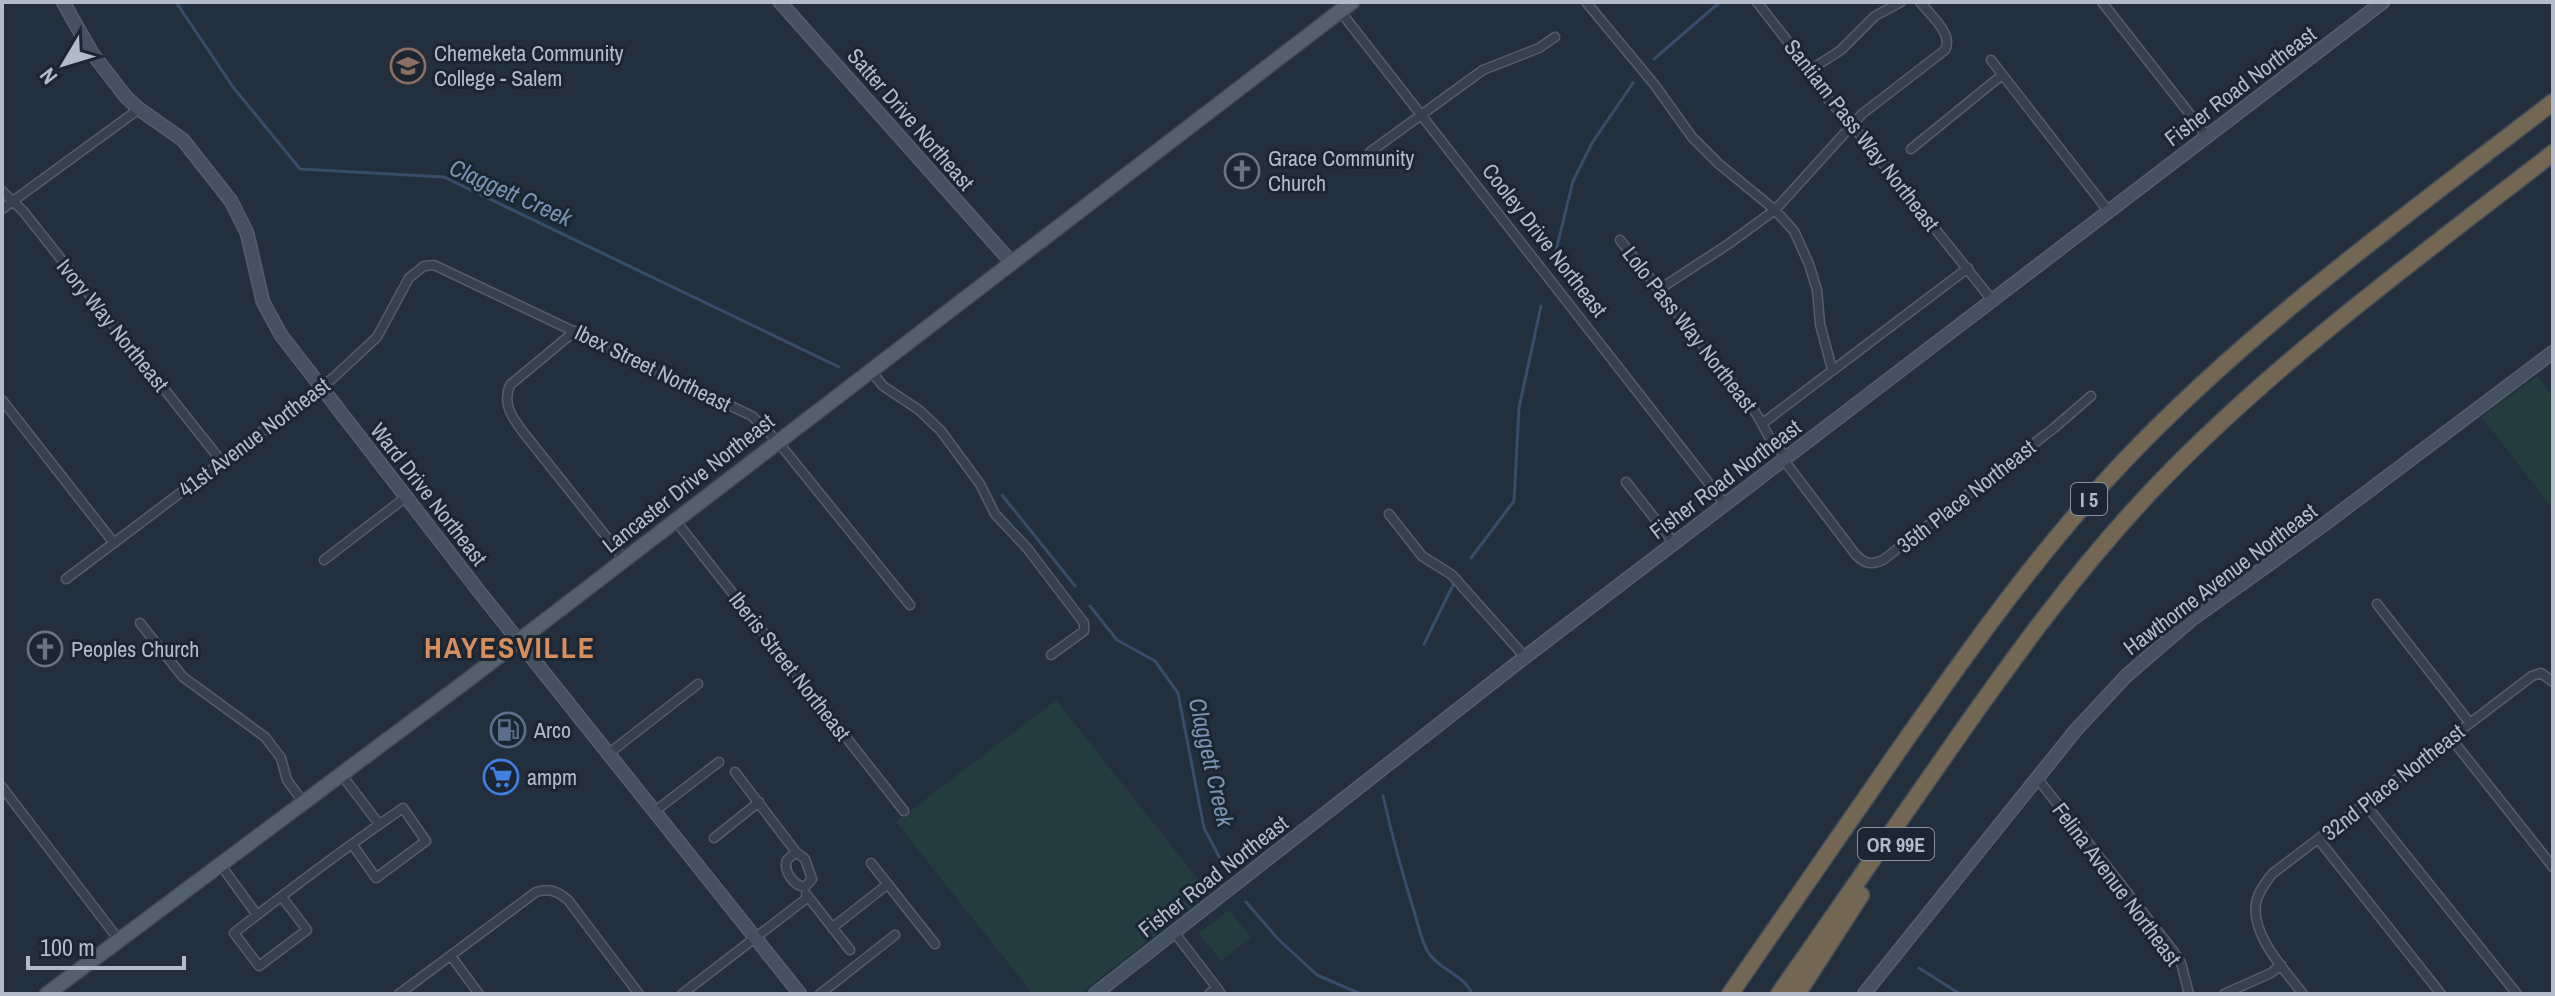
<svg xmlns="http://www.w3.org/2000/svg" width="2555" height="996" viewBox="0 0 2555 996" font-family="'Archivo Narrow',sans-serif">
<style>
.green{fill:#253c3e}
.lines{fill:none;stroke-linecap:round;stroke-linejoin:round}
.stream{stroke:#384d67;stroke-width:3}
.street-casing{stroke:#555f6b;stroke-width:11}
.secondary-casing{stroke:#555f6b;stroke-width:15}
.primary-casing{stroke:#404a56;stroke-width:17}
.highway-casing{stroke:#424c58;stroke-width:19}
.street{stroke:#37414d;stroke-width:8}
.secondary{stroke:#455060;stroke-width:12}
.primary{stroke:#55606d;stroke-width:14}
.highway{stroke:#736653;stroke-width:16}
.labels{text-anchor:middle;dominant-baseline:central;stroke-width:6;stroke-linejoin:round;paint-order:stroke}
.shield{fill:#1c2632;stroke:#858f9b;stroke-width:2}
.shield-label{font-size:20px;font-weight:bold;fill:#b2bcc8}
.poi-label{font-size:22px;fill:#b2bcc8;stroke:#1c2632;text-anchor:start}
.street-label{font-size:22px;fill:#b2bcc8;stroke:#1c2632}
.water-label{font-size:24px;font-style:italic;fill:#7993b1;stroke:#1c2632}
.district-label{font-size:30px;font-weight:bold;letter-spacing:2px;fill:#d78e5f;stroke:#1c2632}
</style>
<rect width="100%" height="100%" fill="#232f3d"/>
<path class="green" d="M2537,376L2553,396V510L2482,417Z
M1056,700L1209,893L1080,994H1033L896,822Z
M1229,910L1251,937L1221,961L1199,933Z"/>
<g class="lines">
<path class="stream" d="M176,2L233,87L300,169L444,177L839,367
M1654,59L1720,2
M1554,259L1573,181L1592,143L1633,83
M1002,495L1075,586
M1471,558L1514,501L1519,408L1541,306
M1090,606L1117,640L1155,661L1178,693L1204,828L1224,866
M1424,644L1455,581
M1383,796C1392,835 1402,873 1414,911C1418,924 1421,940 1428,952C1439,970 1464,974 1472,994
M1246,902L1278,939L1317,975L1361,994
M1919,968L1960,994"/>
<g class="street-casing">
<path id="street" d="M1586,2L1654,84L1692,137L1719,164L1775,210L1794,231L1809,264L1817,290L1820,324L1832,369
M1757,2L1810,70L1825,96L1852,125L1992,300
M2102,2L2207,136
M1340,11L1725,504
M1991,60L2109,212
M1810,70L1841,50L1875,16L1901,2
M1911,149L2002,75
M1370,152L1483,70L1539,48L1555,37
M2,191L23,211L222,462
M2,209L139,109
M1620,240L1753,409C1766,427 1767,441 1786,456
M1658,290L1727,245L1775,210L1862,114L1945,50C1954,34 1930,15 1920,2
M575,331L510,385C502,404 512,417 523,432L624,559
M871,371L883,386L919,410L941,431L980,484L995,514L1027,548L1084,623V631L1051,655
M2,400L114,543
M1763,423L1968,268
M1783,459L1856,555C1865,564 1872,565 1883,560L2054,428L2091,396
M1626,482L1674,543
M1389,514L1422,556L1452,575L1525,657
M675,520L904,811
M324,560L406,497
M66,579L333,378L377,337L409,278L424,266L434,265L752,416L778,442L910,605
M2377,604L2469,722
M140,623L183,677L265,737L281,758L287,780L303,802
M2450,737L2553,867
M608,754L698,684
M735,772L796,852L805,859L812,879L805,887C794,886 783,871 787,860L796,852
M341,774L379,824
M2037,778L2174,952L2181,963L2189,994
M2,787L119,940
M2365,804L2517,994
M655,811L719,762
M714,838L759,802
M2319,840L2441,994
M871,863L935,944
M220,864L257,915
M806,894L850,950
M282,897L307,930L259,966L234,933C289,890 345,848 403,808L426,841L376,878L352,844
M832,928L888,884
M1174,932L1217,988
M451,956L479,994
M399,994L536,892C550,888 557,891 568,900L639,994
M682,994L807,898
M820,994L895,935
M1209,994L1217,988L1221,994
M2224,994L2271,973L2281,965
M2303,994C2285,970 2251,936 2256,903C2258,892 2266,882 2272,874L2532,676L2541,673L2553,682"/>
</g>
<g class="secondary-casing">
<path id="secondary" d="M63,2L92,53L126,97L139,109L183,140L231,201L247,233L263,302L281,335L478,590L800,994
M780,2L1012,263
M1095,994L1525,657L2383,2
M1864,994L2075,731L2126,676L2191,620L2322,526L2553,352"/>
</g>
<g class="primary-casing">
<path id="primary" d="M47,994L469,679L1352,2"/>
</g>
<g class="highway-casing">
<path id="highway" d="M1730,994C1784,915 1839,836 1894,757C1966,654 2038,552 2124,461C2253,325 2406,216 2553,102
M1779,994C1834,915 1889,836 1944,757C2011,661 2079,566 2160,482C2279,359 2419,257 2553,153
M1797,994L1861,895"/>
</g>
<use href="#street" class="street"/>
<use href="#secondary" class="secondary"/>
<use href="#primary" class="primary"/>
<use href="#highway" class="highway"/>
</g>
<defs>
<g id="university-ring" transform="scale(1.8)"><circle r="9.5" fill="#1c2632" stroke="#8d6e63" stroke-width="1.5"/><path d="M0-5L7-2L0 1L-7-2ZM-4 1L0 2.5L4 1V4Q0 6-4 4Z" fill="#8d6e63"/></g>
<g id="church-ring" transform="scale(1.8)"><circle r="9.5" fill="#1c2632" stroke="#6b7280" stroke-width="1.5"/><path d="M-1.2-6h2.4v3.5h3.3v2.4h-3.3V6h-2.4V-.1h-3.3v-2.4h3.3Z" fill="#6b7280"/></g>
<g id="fuel-ring" transform="scale(1.8)"><circle r="9.5" fill="#1c2632" stroke="#5c6f8a" stroke-width="1.5"/><path d="M-5.5-6h7V0h2V4h1.3V-2.5L3-4.5l.8-.8L6-3V5H2.5V1h-1V6h-7ZM-4.2-4.7v3.2H.2V-4.7Z" fill="#5c6f8a"/></g>
<g id="supermarket-ring" transform="scale(1.8)"><circle r="9.5" fill="#1c2632" stroke="#3f7fe0" stroke-width="1.5"/><path d="M-6-5.5h2.5l.6 2H6L4.5 2H-2.5L-4.4-4H-6ZM-1.5 3.2a1.3 1.3 0 1 0 .1 0ZM3 3.2a1.3 1.3 0 1 0 .1 0Z" fill="#3f7fe0"/></g>
</defs>
<g fill-rule="evenodd">
<use href="#university-ring" x="408" y="66"/>
<use href="#church-ring" x="1242" y="171"/>
<use href="#church-ring" x="45" y="649"/>
<use href="#fuel-ring" x="508" y="730"/>
<use href="#supermarket-ring" x="501" y="777"/>
</g>
<g class="labels">
<g class="shield">
<rect x="2071" y="483" width="36" height="32" rx="6"/>
<rect x="1858" y="828" width="76" height="32" rx="6"/>
</g>
<g class="shield-label">
<text x="2089" y="499">I 5</text>
<text x="1896" y="844">OR 99E</text>
</g>
<g class="poi-label">
<text x="434" y="53">Chemeketa Community<tspan x="434" dy="25">College - Salem</tspan></text>
<text x="1268" y="158">Grace Community<tspan x="1268" dy="25">Church</tspan></text>
<text x="71" y="649">Peoples Church</text>
<text x="534" y="730">Arco</text>
<text x="527" y="777">ampm</text>
</g>
<g class="street-label">
<text transform="translate(2240 86) rotate(-37)">Fisher Road Northeast</text>
<text transform="translate(911 119) rotate(49)">Satter Drive Northeast</text>
<text transform="translate(1862 135) rotate(52)">Santiam Pass Way Northeast</text>
<text transform="translate(1545 240) rotate(52)">Cooley Drive Northeast</text>
<text transform="translate(113 325) rotate(51)">Ivory Way Northeast</text>
<text transform="translate(1690 329) rotate(52)">Lolo Pass Way Northeast</text>
<text transform="translate(653 368) rotate(26)">Ibex Street Northeast</text>
<text transform="translate(254 437) rotate(-37)">41st Avenue Northeast</text>
<text transform="translate(1725 479) rotate(-37)">Fisher Road Northeast</text>
<text transform="translate(688 483) rotate(-38)">Lancaster Drive Northeast</text>
<text transform="translate(429 494) rotate(52)">Ward Drive Northeast</text>
<text transform="translate(1966 496) rotate(-38)">35th Place Northeast</text>
<text transform="translate(2220 579) rotate(-37)">Hawthorne Avenue Northeast</text>
<text transform="translate(790 666) rotate(52)">Iberis Street Northeast</text>
<text transform="translate(2393 782) rotate(-38)">32nd Place Northeast</text>
<text transform="translate(1213 876) rotate(-38)">Fisher Road Northeast</text>
<text transform="translate(2117 884) rotate(53)">Felina Avenue Northeast</text>
</g>
<g class="water-label">
<text transform="translate(511 192) rotate(24)">Claggett Creek</text>
<text transform="translate(1212 762) rotate(77)">Claggett Creek</text>
</g>
<g class="district-label">
<text x="510" y="647">HAYESVILLE</text>
</g>
</g>
<rect width="2555" height="996" fill="none" stroke="#b2bcc8" stroke-width="8"/>
<g transform="translate(64 64) rotate(232)" stroke="#1c2632" stroke-width="6" paint-order="stroke">
<path d="M0-6L14 30L0 20L-14 30Z" fill="#b2bcc8"/>
<text y="-12" font-size="22" font-weight="bold" text-anchor="middle" fill="#b2bcc8">N</text>
</g>
<path d="M28 956v12h156v-12" fill="none" stroke="#b2bcc8" stroke-width="4"/>
<text x="40" y="956" font-size="24" fill="#b2bcc8" stroke="#1c2632" stroke-width="6" paint-order="stroke">100 m</text>
</svg>
